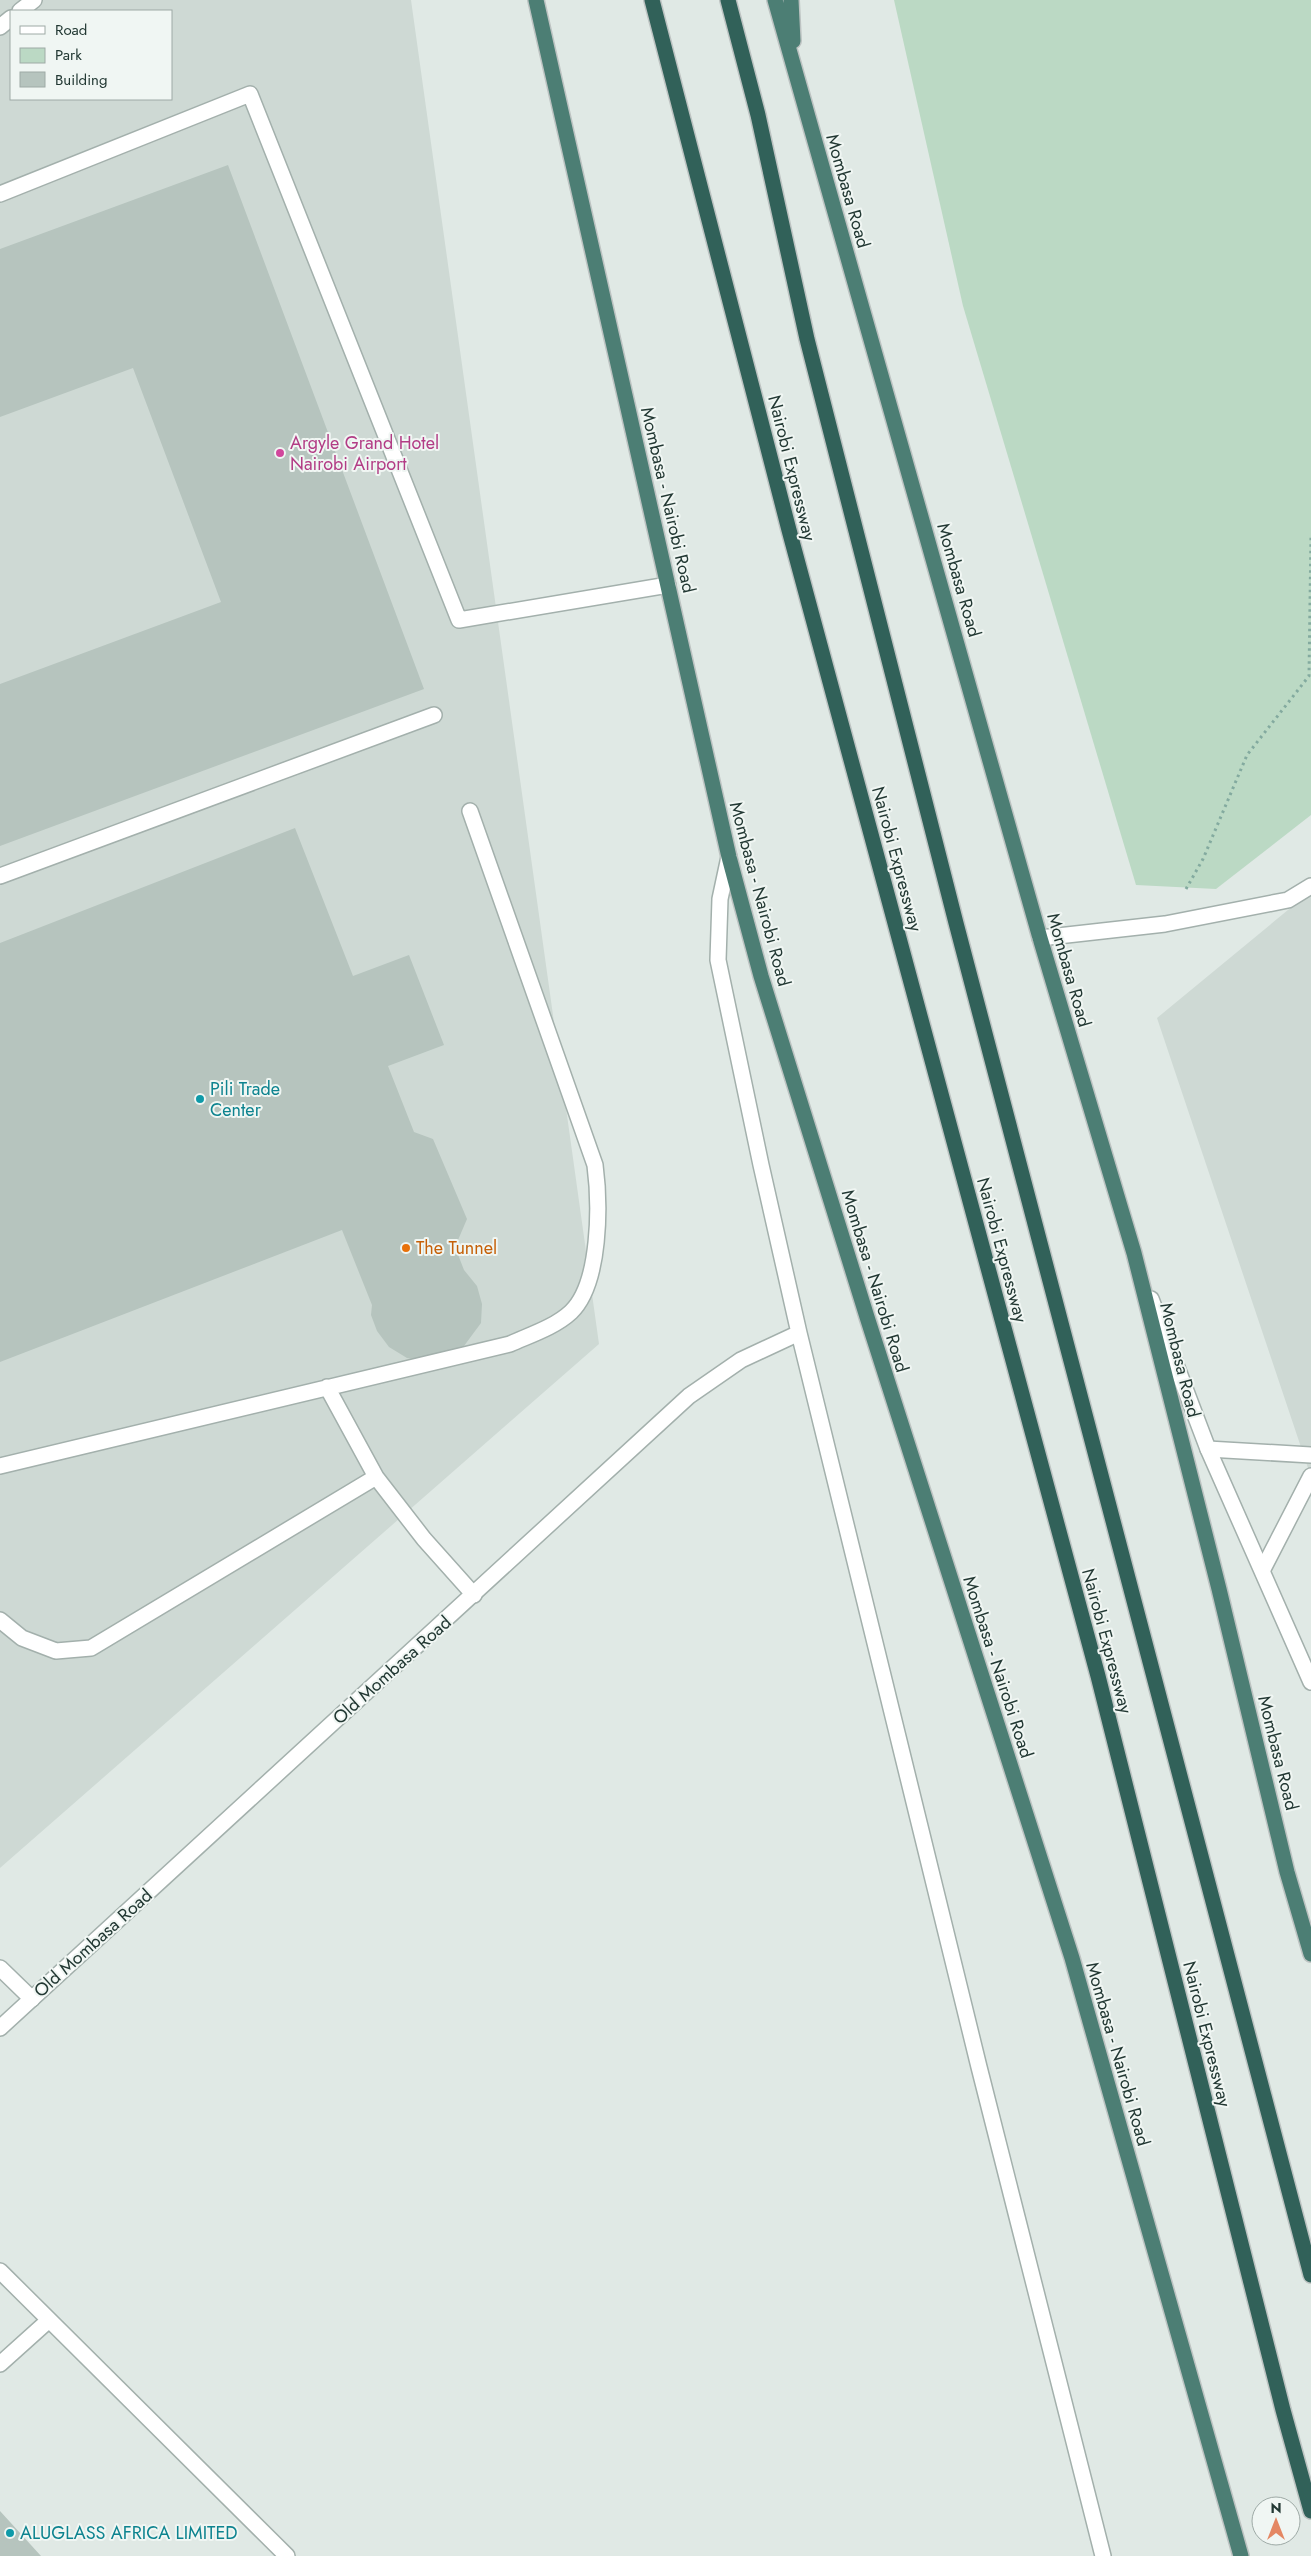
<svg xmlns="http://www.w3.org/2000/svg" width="1311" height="2556" viewBox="0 0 1311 2556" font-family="Jost,sans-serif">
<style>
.built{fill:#ced9d4;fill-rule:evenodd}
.green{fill:#bbd9c4}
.building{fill:#b6c4be}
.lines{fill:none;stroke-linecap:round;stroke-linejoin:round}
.service-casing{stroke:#a3b0ac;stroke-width:18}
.tertiary-casing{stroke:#a3b0ac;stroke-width:18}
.trunk-casing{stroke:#bdc3c2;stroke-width:18}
.motorway-casing{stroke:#bdc3c2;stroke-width:18}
.path{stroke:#83aa9f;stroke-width:3;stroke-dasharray:2.5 4;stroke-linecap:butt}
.service{stroke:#fff;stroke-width:15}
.tertiary{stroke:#fff;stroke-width:15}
.trunk{stroke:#4c7e74;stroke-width:15}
.motorway{stroke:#316159;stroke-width:15}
.hotel-dot{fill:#d1479c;stroke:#f0f6f3;stroke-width:2}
.culture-dot{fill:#0f9aa8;stroke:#f0f6f3;stroke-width:2}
.food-dot{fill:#e8710a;stroke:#f0f6f3;stroke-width:2}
.labels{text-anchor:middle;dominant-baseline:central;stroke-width:4;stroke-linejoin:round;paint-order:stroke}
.street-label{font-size:18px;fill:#223833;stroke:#f0f6f3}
.hotel-label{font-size:18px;fill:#b23c85;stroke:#f0f6f3;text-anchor:start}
.culture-label{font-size:18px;fill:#0d838f;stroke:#f0f6f3;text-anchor:start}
.food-label{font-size:18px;fill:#c56008;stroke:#f0f6f3;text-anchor:start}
</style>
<rect width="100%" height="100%" fill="#e0e9e5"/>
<path class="built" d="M0,0H411L599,1344L0,1868ZM11,11H171V99H11Z
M1311,891V1477L1157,1018Z"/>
<path class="green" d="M894,0H1311V815L1216,889L1136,885L963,306Z"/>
<path class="building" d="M228,165L424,689L0,846V684L221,602L133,368L0,417V249Z
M295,828L353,976L409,955L444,1045L388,1066L414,1132L433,1139L467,1219L455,1247L464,1270L477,1286L482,1304L481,1323L461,1350L426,1361L407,1358L389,1347L377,1331L371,1315L372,1305L342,1230L0,1362V943Z
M0,2511L41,2556H0Z"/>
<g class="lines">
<g class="service-casing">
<path id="service" d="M20,11L34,0
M0,27L11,18
M0,194L250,94L459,620L668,585
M0,876L434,715
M1040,938L1165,924L1288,900L1311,886
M327,1387L376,1477L424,1539L474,1595
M1208,1449L1311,1455
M0,1466L510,1344C530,1335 555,1327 571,1312C601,1283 600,1203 595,1165L470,811
M1263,1569L1311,1476
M0,1620L22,1638L56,1651L91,1648L376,1477
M0,1968L32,1999
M0,2271L287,2556
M0,2364L49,2320"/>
</g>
<g class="tertiary-casing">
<path id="tertiary" d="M729,857L720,899L718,960L761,1165L799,1333L979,2067L1103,2556
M1151,1299L1208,1449L1311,1682
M0,2028L689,1396L741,1360L799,1333"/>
</g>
<g class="trunk-casing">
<path id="trunk" d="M536,0L729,857L761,976L867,1317L1072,1958L1241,2556
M775,0L1040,938L1134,1253L1219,1589L1287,1872L1311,1954
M791,0L793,41"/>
</g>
<g class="motorway-casing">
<path id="motorway" d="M652,0L789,530L1098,1676L1283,2410L1311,2511
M728,0L758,115L807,339L956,923L1311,2275"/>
</g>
<path class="path" d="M1186,889L1203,859L1247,755L1309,676L1311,534"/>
<use href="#service" class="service"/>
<use href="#tertiary" class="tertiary"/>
<use href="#trunk" class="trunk"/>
<use href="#motorway" class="motorway"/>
</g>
<circle class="hotel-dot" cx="280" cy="453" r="5"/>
<g class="culture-dot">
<circle cx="200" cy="1099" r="5"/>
<circle cx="10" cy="2533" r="5"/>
</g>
<circle class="food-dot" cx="406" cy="1248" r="5"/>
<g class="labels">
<g class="street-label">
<text transform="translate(848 191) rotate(74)">Mombasa Road</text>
<text transform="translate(792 468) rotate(76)">Nairobi Expressway</text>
<text transform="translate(668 500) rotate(77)">Mombasa - Nairobi Road</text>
<text transform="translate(959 580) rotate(74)">Mombasa Road</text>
<text transform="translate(897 859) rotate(75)">Nairobi Expressway</text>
<text transform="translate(760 894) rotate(75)">Mombasa - Nairobi Road</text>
<text transform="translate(1069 970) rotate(74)">Mombasa Road</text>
<text transform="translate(1002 1250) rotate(75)">Nairobi Expressway</text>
<text transform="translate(875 1281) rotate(73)">Mombasa - Nairobi Road</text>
<text transform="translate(1180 1360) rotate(76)">Mombasa Road</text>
<text transform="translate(1107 1641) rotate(75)">Nairobi Expressway</text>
<text transform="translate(998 1667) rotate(72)">Mombasa - Nairobi Road</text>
<text transform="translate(392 1670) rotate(-42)">Old Mombasa Road</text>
<text transform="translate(1278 1753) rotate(76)">Mombasa Road</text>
<text transform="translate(93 1943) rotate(-42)">Old Mombasa Road</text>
<text transform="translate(1207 2034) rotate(76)">Nairobi Expressway</text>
<text transform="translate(1118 2054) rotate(74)">Mombasa - Nairobi Road</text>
</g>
<g class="hotel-label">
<text x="290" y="443">Argyle Grand Hotel<tspan x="290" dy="21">Nairobi Airport</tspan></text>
</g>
<g class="culture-label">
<text x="210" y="1089">Pili Trade<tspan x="210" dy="21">Center</tspan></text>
<text x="20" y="2533">ALUGLASS AFRICA LIMITED</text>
</g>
<g class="food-label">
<text x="416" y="1248">The Tunnel</text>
</g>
</g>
<rect x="10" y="10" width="162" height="90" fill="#f0f6f3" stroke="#9eaaa6"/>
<rect x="20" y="26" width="25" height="8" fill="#ffffff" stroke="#9eaaa6"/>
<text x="55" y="35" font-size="15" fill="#223833">Road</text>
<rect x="20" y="48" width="25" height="15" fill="#bbd9c4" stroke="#9eaaa6"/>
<text x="55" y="60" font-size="15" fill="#223833">Park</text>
<rect x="20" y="72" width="25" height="15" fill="#b6c4be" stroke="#9eaaa6"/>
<text x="55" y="85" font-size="15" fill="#223833">Building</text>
<g transform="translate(1276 2521)"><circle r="24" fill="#f0f6f3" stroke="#9eaaa6"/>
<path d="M0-4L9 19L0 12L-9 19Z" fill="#e48763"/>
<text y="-8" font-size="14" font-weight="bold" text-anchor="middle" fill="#223833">N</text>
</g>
</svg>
